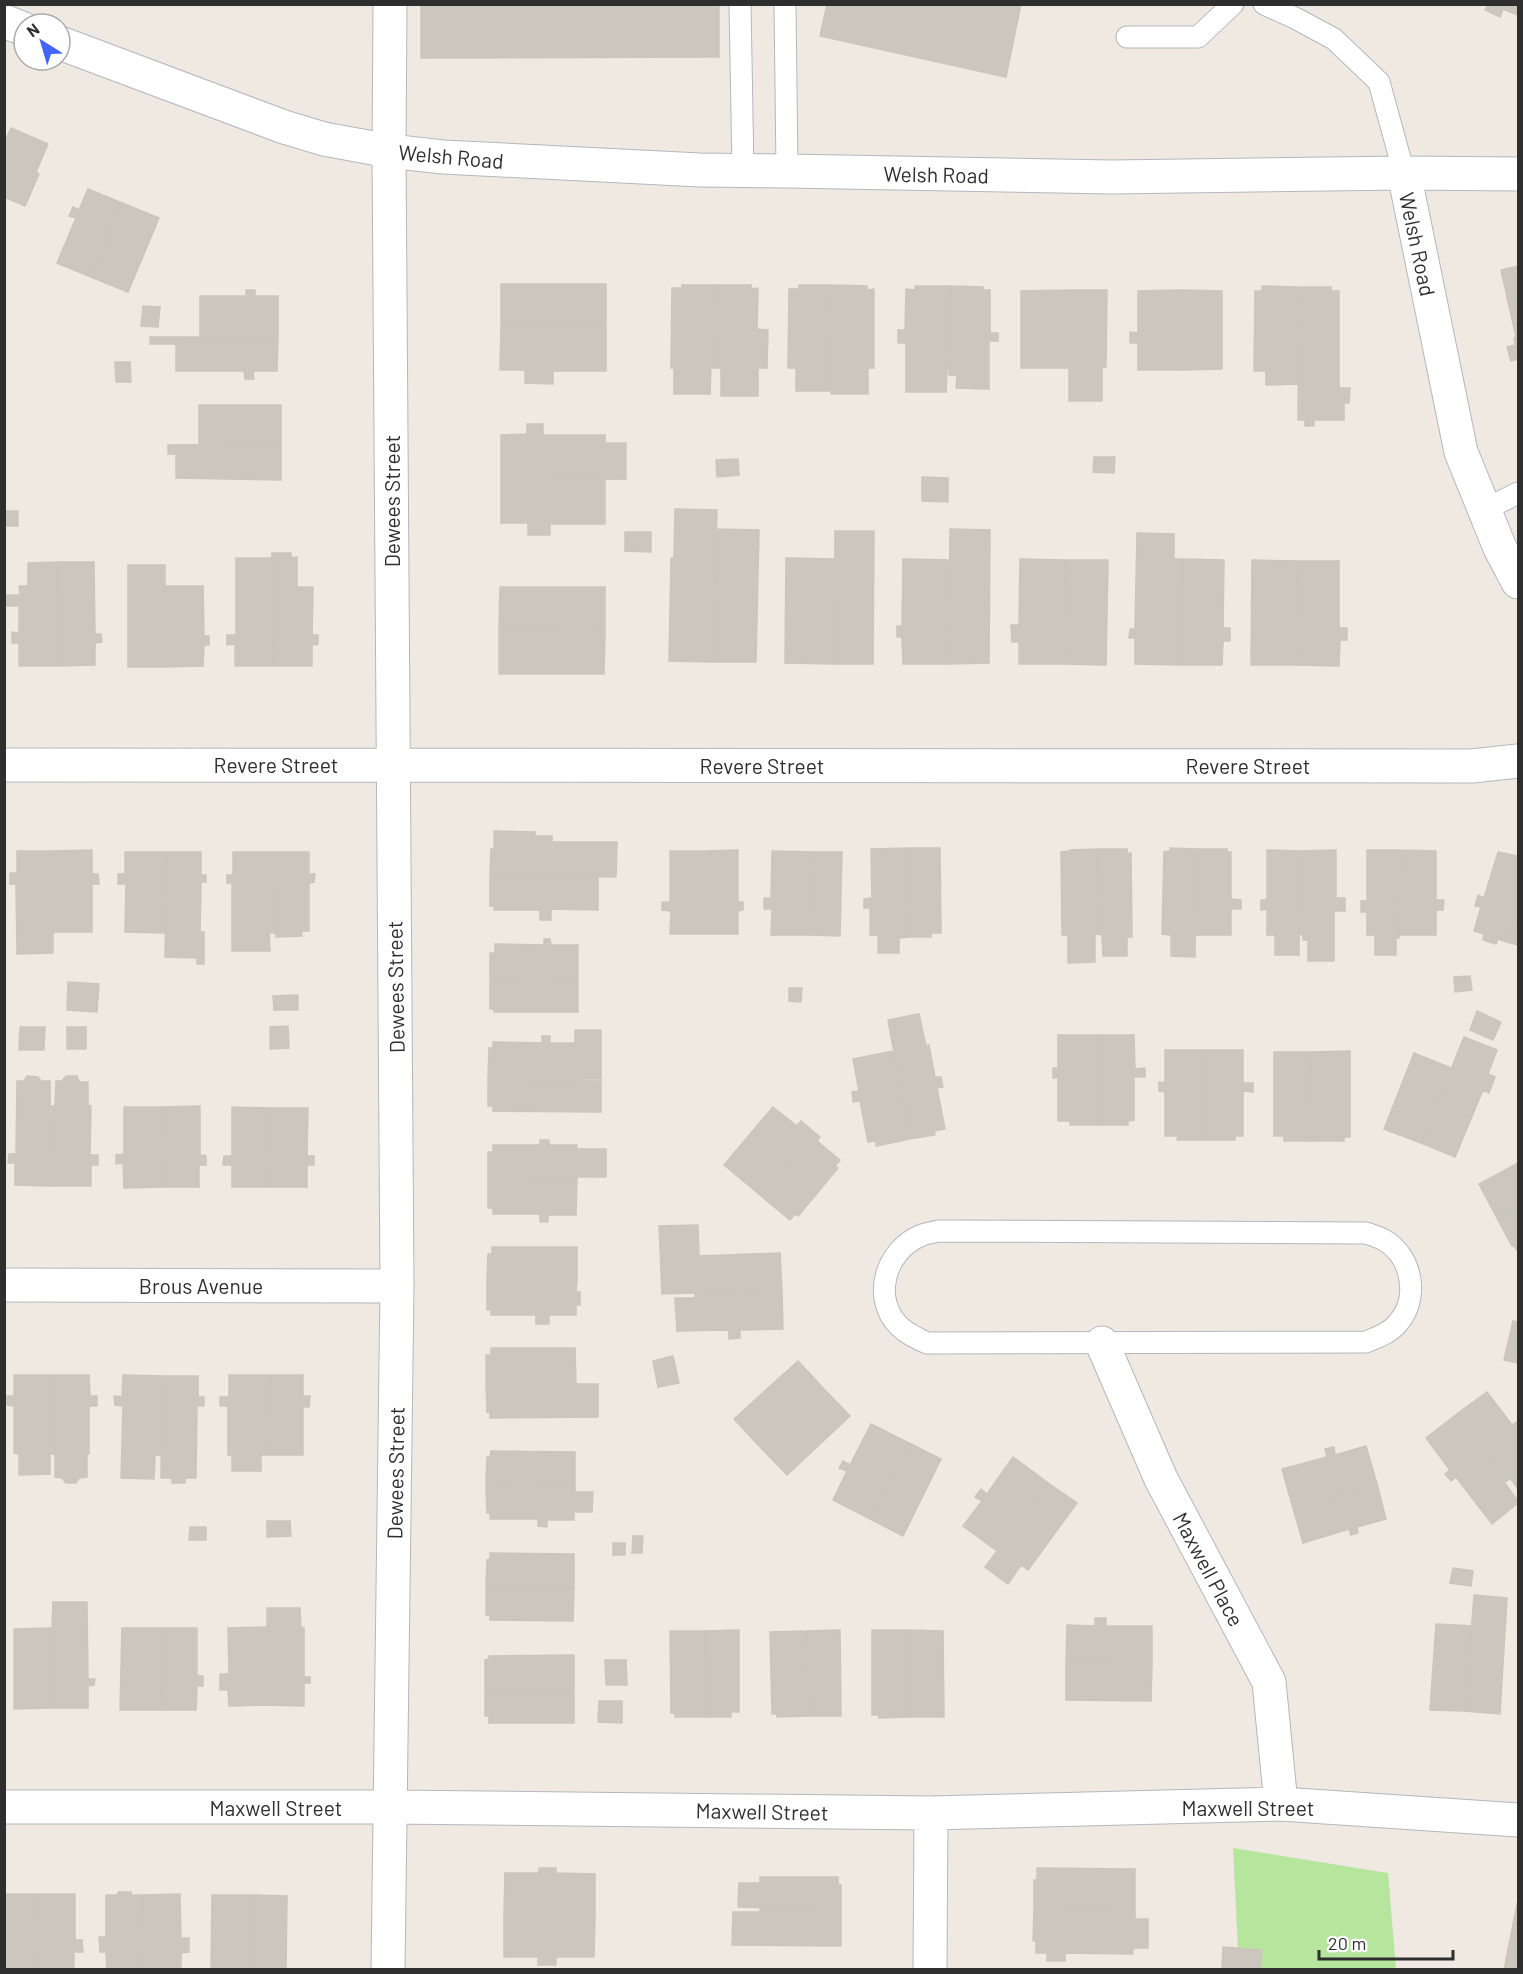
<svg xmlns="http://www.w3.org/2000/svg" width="1523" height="1974" viewBox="0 0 1523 1974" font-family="Barlow,sans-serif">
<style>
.green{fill:#b6e59e}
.building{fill:#cbc7bf;stroke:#cbc5ba;stroke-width:1.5}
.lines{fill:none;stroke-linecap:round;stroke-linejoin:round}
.service-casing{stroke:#b4b7c1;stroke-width:23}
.minor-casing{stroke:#b4b7c1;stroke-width:35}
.tertiary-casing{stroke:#b4b7c1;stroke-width:35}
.service{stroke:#fff;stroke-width:21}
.minor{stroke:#fff;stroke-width:33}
.tertiary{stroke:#fff;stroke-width:33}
.labels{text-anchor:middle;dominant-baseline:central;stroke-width:4.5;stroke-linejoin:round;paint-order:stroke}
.street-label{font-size:21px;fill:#2e2e2e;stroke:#fff}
</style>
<rect width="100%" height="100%" fill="#efe9e1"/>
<path class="green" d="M1233,1848L1388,1873L1396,1969H1239Z"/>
<path class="building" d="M421,4H719V57L421,58Z
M827,4H1021L1006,77L820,36Z
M1488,4H1518V15L1503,9L1500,17L1485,10Z
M11,128L48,144L36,172L39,174L25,206L4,197V144Z
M88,189L122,203L91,277L57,263L76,218L69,216L73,207L79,210Z
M122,203L159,218L128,292L91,277Z
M1518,266V359L1511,361L1507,347L1515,345L1514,338L1516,337L1501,270Z
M501,284H606V327H501Z
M682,285H715L714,368L711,367L710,394H674V368H671L672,288H682Z
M715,285H751V289L758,288L757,329L768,330L767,368H758V396H721V368H714Z
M799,285H832V391H796V368H788L789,289H799Z
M832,285L867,286V290L874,289V368H868V394H831Z
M915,286H951L949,369H947L946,392H906V343H898V330H905L906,289L915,290Z
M951,286L983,287V290H990V333H998V341H989V389L956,388L957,375H949Z
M1262,286L1299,287L1298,384L1266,385V371H1254L1255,291H1262Z
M1299,287H1331V291H1339V388H1350L1349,403H1344V420H1314V426H1305V420H1298Z
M246,290H255V296H278V337L200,336V296H246Z
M1069,290H1107L1106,367H1102V401H1069Z
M1069,290V368H1021V291Z
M1181,290V370H1138V343H1130V332L1138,333V291Z
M1181,290L1222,291V369L1181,370Z
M143,306L160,307L158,327L141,326Z
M501,327H606V371H553V384L525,383V370H500Z
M150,337H278L277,371H253L254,379H245L244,371H176V344H150Z
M115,362H130L131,382H116Z
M199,405H281V444L199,445Z
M527,424H543V435H605V443H626V479L501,480V435L527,434Z
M281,444V480L176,478V454H168V445Z
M1094,457H1115L1114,473L1093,472Z
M738,459L739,475L717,477L716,460Z
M922,477L948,478V502L922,501Z
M605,479V524H550V535H528V523H501V480Z
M675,509L717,510L713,662L669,661L671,558H674Z
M4,511H18V526H4Z
M716,529L759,530L756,662H713Z
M950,529L990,530L989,663L949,664Z
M835,531H874L873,664H834Z
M625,532H651V552L625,551Z
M1137,533L1174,534V559H1183L1182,665L1135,664V638H1129L1130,629H1135Z
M272,553H291V558L297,557V587H313L312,635H318V644L312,645V666H273Z
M236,558H273V666H235V644L227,645V635H236Z
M786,558L835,559L834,664L785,663Z
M903,559L950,560L949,664H903L902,637H897V626H902Z
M1020,559L1065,560L1064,664H1019V642H1012L1011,625H1019Z
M1183,559L1224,560L1223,628H1230V641H1223L1222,665H1182Z
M1065,560H1108L1106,665L1064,664Z
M1252,560L1297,561L1296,665H1251Z
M1297,561H1339V628H1347V640H1340L1339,666L1296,665Z
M57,562L58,666H19V643H12V632L19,633V606H6V595H20L19,586H28V563Z
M57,562H94L95,634H101L102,642L95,643V665L58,666Z
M128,565H165V667H128Z
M165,586H203L204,636H209V645H204L203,666L165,667Z
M500,587H605V632L499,631Z
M499,631L605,632L604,674H499Z
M494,831L535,832V836H552V842H617L616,877L490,876L491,849H494Z
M908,848H940L941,933H931V937H909Z
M908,848L909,937L899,938V953H878V935H870V908H864V899L872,898L871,849Z
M1170,848L1196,849L1195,957L1171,956V935L1162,934L1164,852L1170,851Z
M1097,849L1098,934L1095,935V962L1068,963V935H1062L1061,852L1070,851V850Z
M1097,849H1127V854L1131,853L1132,937H1127V956H1103L1102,935L1098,934Z
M1196,849H1227V852H1231V899L1241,900V909H1231V935H1195Z
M92,850V874H98L99,884H92V932H53V851Z
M738,850V902H743V910L738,911V934H707V851Z
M1267,850L1300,851L1299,955H1275V935H1267V909L1261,910V900H1267Z
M1336,850V898H1345V911H1334V961H1308V940H1303V935L1299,934L1300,851Z
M1367,850H1401L1399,938H1396V955H1375V935H1367V912H1361V901H1367Z
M1401,850L1436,851V900H1444L1443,910H1436V935H1399Z
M17,851H53V953L17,954L16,884H10V873H17Z
M670,851H707V934H670L671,911L662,910V902H670Z
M772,851L813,852L811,935H771L772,909H764V898H771Z
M125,852H167L165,933L125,932L126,884H118V874H125Z
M167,852H201V875H206V882H201L200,932H204V964H197V958L165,957Z
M233,852H275V933H269L270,951H232V883H227V875H233Z
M275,852H309V874H315L314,882L309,883V931H301L302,936L276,937Z
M813,852H842L840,936L811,935Z
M1498,852L1518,856V905L1507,942L1498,939L1496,944L1483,940L1484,934L1474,931L1481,907L1475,906L1478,895L1484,898Z
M490,876H598V910L551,909V920H540V910H494V906H490Z
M1518,905V945L1507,942Z
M544,939H550L551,945H578V979L490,978V953H495V944L544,945Z
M1470,976L1472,990L1455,992L1454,977Z
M490,978L578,979V1012H494V1009H490Z
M68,982L99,984L97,1012L67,1010Z
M789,988H802L801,1002L789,1001Z
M298,995V1010H274L273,996Z
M1477,1011L1501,1022L1493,1040L1470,1030Z
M919,1014L926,1046L929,1045L935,1077H941L943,1087L937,1088L945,1129L934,1131L935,1135L910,1139L888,1020Z
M288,1026L289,1048L270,1049V1027Z
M20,1027H45L44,1050H19Z
M67,1027H86V1049H67Z
M575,1030H601V1079H578V1081L488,1080L489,1048H493V1042L542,1043V1036H550V1043H575Z
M1058,1035H1097V1125H1070V1121H1058V1077L1053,1078V1068H1058Z
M1097,1035H1134L1135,1069L1145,1068V1077H1134V1120L1128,1121V1125H1097Z
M1464,1037L1497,1050L1488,1074L1495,1077L1489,1093L1483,1090L1455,1157L1421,1143Z
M1165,1050H1206V1140H1177L1178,1136H1165V1092L1159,1091V1082L1165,1083Z
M1206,1050H1243V1083H1253V1092L1243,1091V1136H1235V1140H1206Z
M894,1051L910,1139L876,1146V1141L868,1142L860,1101L853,1102L852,1092L859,1091L853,1059Z
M1350,1051V1137H1344V1141H1312L1311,1052Z
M1274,1052H1311L1312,1141H1284V1136H1274Z
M1414,1053L1451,1068L1421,1143L1384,1129Z
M27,1076L38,1077L41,1081H50L51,1186L15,1185V1163H8L9,1154H16L17,1081H24Z
M66,1076H77L79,1082H88V1105L91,1106L90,1155H98V1165H91V1186H51L52,1106H55L56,1081H62Z
M488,1080L601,1081V1112L493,1111V1106H488Z
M200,1106V1155L206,1156V1165H199V1187H163L162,1107Z
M124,1107H162L163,1187L124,1188L123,1163L116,1164V1155L124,1154Z
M232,1107L268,1108L267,1187H232V1165H223L224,1156H232Z
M773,1107L797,1126L801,1121L820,1137L817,1141L840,1160L835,1166L838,1168L819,1191L751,1133Z
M268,1108H308L307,1156H314V1165H307V1187H267Z
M751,1133L819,1191L798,1216L795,1214L790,1220L724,1165Z
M540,1140H549V1145H577V1149H606V1177L488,1176V1152H493V1145H540Z
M1518,1163V1204L1496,1216L1479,1184Z
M488,1176L577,1177L576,1215H548V1222H540V1214H493V1208H488Z
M1518,1204V1249L1517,1250L1514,1246H1512L1496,1216Z
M698,1225L699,1256L780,1253L782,1290L662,1294L659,1226Z
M492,1247H577V1280H487L488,1254H492Z
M487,1280H577L576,1292H580V1305H576V1315H549V1324H536V1315H491V1310H487Z
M782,1290L783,1329L740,1330V1338L729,1339V1330L677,1331L675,1298H695V1293Z
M1513,1321L1518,1322V1363L1504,1360Z
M491,1348H575L576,1384H486V1355H491Z
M673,1356L679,1383L658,1387L653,1361Z
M798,1361L824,1389L761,1448L734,1419Z
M14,1375H55V1454H50V1474L19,1475V1454L14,1453V1406L7,1405V1396H14Z
M55,1375H89L90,1396H97V1406H89V1454H87V1477L79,1478L76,1483H66L62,1478L55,1477Z
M123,1375L162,1376L161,1455H155L154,1479L121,1478L123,1406L115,1405L114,1396L122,1397Z
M229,1375H271L272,1455H261V1471H232V1455H228V1406H220V1397H229Z
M271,1375H303V1396H310L309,1407H303V1455H272Z
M162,1376H198V1397H204V1406H197L196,1478H185V1483H172V1478H161Z
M486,1384H598V1417L490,1418V1411L487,1412Z
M824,1389L850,1416L787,1475L761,1448Z
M1487,1392L1512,1425L1518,1421V1489L1510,1478L1508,1480L1457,1414Z
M1457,1414L1508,1480L1504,1482L1518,1501V1503L1492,1524L1456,1477L1451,1481L1445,1474L1450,1470L1426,1438Z
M871,1424L909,1443L870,1519L833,1500L847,1471L839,1468L843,1461L850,1465Z
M909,1443L941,1459L903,1536L870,1519Z
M1366,1446L1377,1484L1293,1508L1282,1469L1327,1457L1325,1449L1334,1447L1335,1455Z
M491,1451L575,1452V1486L486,1485L487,1457H490Z
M1013,1457L1048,1483L997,1551L963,1526L982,1501L975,1497L981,1489L987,1494Z
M1048,1483L1077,1503L1028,1570L1021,1565L1008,1584L985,1567Z
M1377,1484L1386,1519L1357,1527L1358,1533L1351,1535L1349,1529L1303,1543L1293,1508Z
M486,1485L575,1486V1492H593L592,1512H574V1520H547V1527L538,1526V1519H490V1513H487Z
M267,1521H290L291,1536L267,1537Z
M190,1527H206V1540H189Z
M633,1536H643L642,1553H632Z
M613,1543H625V1555H613Z
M490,1553L574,1554V1588H486L487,1560L490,1559Z
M1453,1568L1473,1571L1471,1586L1450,1583Z
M486,1588H574L573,1621L490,1620V1615H486Z
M1474,1595L1507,1598L1500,1714L1465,1711Z
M53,1602H87L88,1679H95L94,1685L88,1686V1708H49V1628H52Z
M267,1608H300L301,1628H304V1677H310V1683H304V1706L267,1705Z
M1095,1618H1106V1626H1152V1664L1066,1663L1067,1625L1095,1626Z
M1436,1624L1472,1626L1465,1711L1430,1710Z
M267,1627V1705L229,1706L228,1690H220V1674H229L228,1628Z
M49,1628V1708L14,1709V1629Z
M122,1628H162L161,1710H120Z
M162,1628H197V1676H203V1686H197L196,1710H161Z
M739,1630V1712H731V1717H706L705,1631Z
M840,1630L841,1716H809L807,1631Z
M872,1630H908V1717L879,1718V1715H872Z
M908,1630L943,1631L944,1717H908Z
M670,1631H705L706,1717H675V1713H671Z
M807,1631L809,1716L777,1717V1714H772L770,1632Z
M574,1655V1690H485V1660L489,1659V1656Z
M605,1660H626L627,1685H606Z
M1066,1663L1152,1664L1151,1701L1066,1700Z
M485,1690H574V1723H489V1716H485Z
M599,1701H622V1723L598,1722Z
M539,1868H556V1873L595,1874V1915H504L505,1873H539Z
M1037,1868L1135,1869V1909L1034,1907V1880H1037Z
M760,1877H838V1884L841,1885V1909L738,1907L739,1883H760Z
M118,1892H131V1895H143L144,1970H107L106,1952H100L99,1937H106V1895H118Z
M4,1894H38L37,1970H4Z
M38,1894H75V1940H82L83,1952H74V1970H37Z
M180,1894L181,1938H189V1952L181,1953V1970H144L143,1895Z
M212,1895H252V1970H211Z
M252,1895L287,1896L286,1970H252Z
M1517,1904H1518V1970H1504Z
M1034,1907L1135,1909V1919H1148V1948H1133V1954L1065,1953V1961H1047V1953H1036V1941H1033Z
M760,1909H841V1946L732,1945L733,1912H760Z
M504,1915H595L594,1957H556V1965H538V1957H504Z
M1223,1947L1262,1950L1260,1970H1222Z"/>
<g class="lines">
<g class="service-casing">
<path id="service" d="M740,4L743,171
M785,4L787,171
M1264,4L1295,18L1334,39L1379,82L1404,173
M1127,37H1198L1233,4
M1484,510L1518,493
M938,1231L1366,1233C1372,1235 1379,1237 1384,1240C1412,1256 1420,1298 1398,1323C1390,1333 1378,1337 1366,1342L927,1343C916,1338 907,1334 899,1326C871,1298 886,1250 920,1236C925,1233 932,1233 938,1231Z"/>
</g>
<g class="minor-casing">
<path id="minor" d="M4,765L1472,766L1518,761
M4,1285L397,1286
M1102,1343L1161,1479L1269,1682L1281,1804
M4,1807H390L931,1813L1281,1804L1518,1820
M388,1970L397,1286L389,151L390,4
M930,1970L931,1813"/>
</g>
<g class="tertiary-casing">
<path id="tertiary" d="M4,21L24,29
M60,43L284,127L324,139L389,151L443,157L700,170L787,171L1112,177L1404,173L1518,174
M1404,173L1461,452L1500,548L1518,582"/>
</g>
<use href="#service" class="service"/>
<use href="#minor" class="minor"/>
<use href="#tertiary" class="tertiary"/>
</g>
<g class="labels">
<g class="street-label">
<text transform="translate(451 156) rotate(5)">Welsh Road</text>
<text transform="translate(936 174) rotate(1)">Welsh Road</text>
<text transform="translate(1418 244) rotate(78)">Welsh Road</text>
<text transform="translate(391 501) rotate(-90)">Dewees Street</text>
<text x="276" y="764">Revere Street</text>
<text x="762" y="765">Revere Street</text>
<text x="1248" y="765">Revere Street</text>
<text transform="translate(395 987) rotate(-91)">Dewees Street</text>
<text x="201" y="1285">Brous Avenue</text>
<text transform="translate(395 1473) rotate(-89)">Dewees Street</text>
<text transform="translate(1209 1569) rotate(62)">Maxwell Place</text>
<text x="276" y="1807">Maxwell Street</text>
<text x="1248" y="1807">Maxwell Street</text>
<text transform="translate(762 1811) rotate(1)">Maxwell Street</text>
</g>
</g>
<rect width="1523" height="1974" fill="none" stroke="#2e2e2e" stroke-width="12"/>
<g transform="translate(42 42) rotate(323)"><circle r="28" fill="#ffffff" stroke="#ababab" stroke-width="1.5"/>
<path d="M0-4.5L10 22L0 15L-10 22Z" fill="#4264fb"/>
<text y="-9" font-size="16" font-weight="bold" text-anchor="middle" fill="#2e2e2e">N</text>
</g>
<path d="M1319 1950v9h134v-9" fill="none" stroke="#2e2e2e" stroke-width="3"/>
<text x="1328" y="1950" font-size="18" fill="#2e2e2e" stroke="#ffffff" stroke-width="4.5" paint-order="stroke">20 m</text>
</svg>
